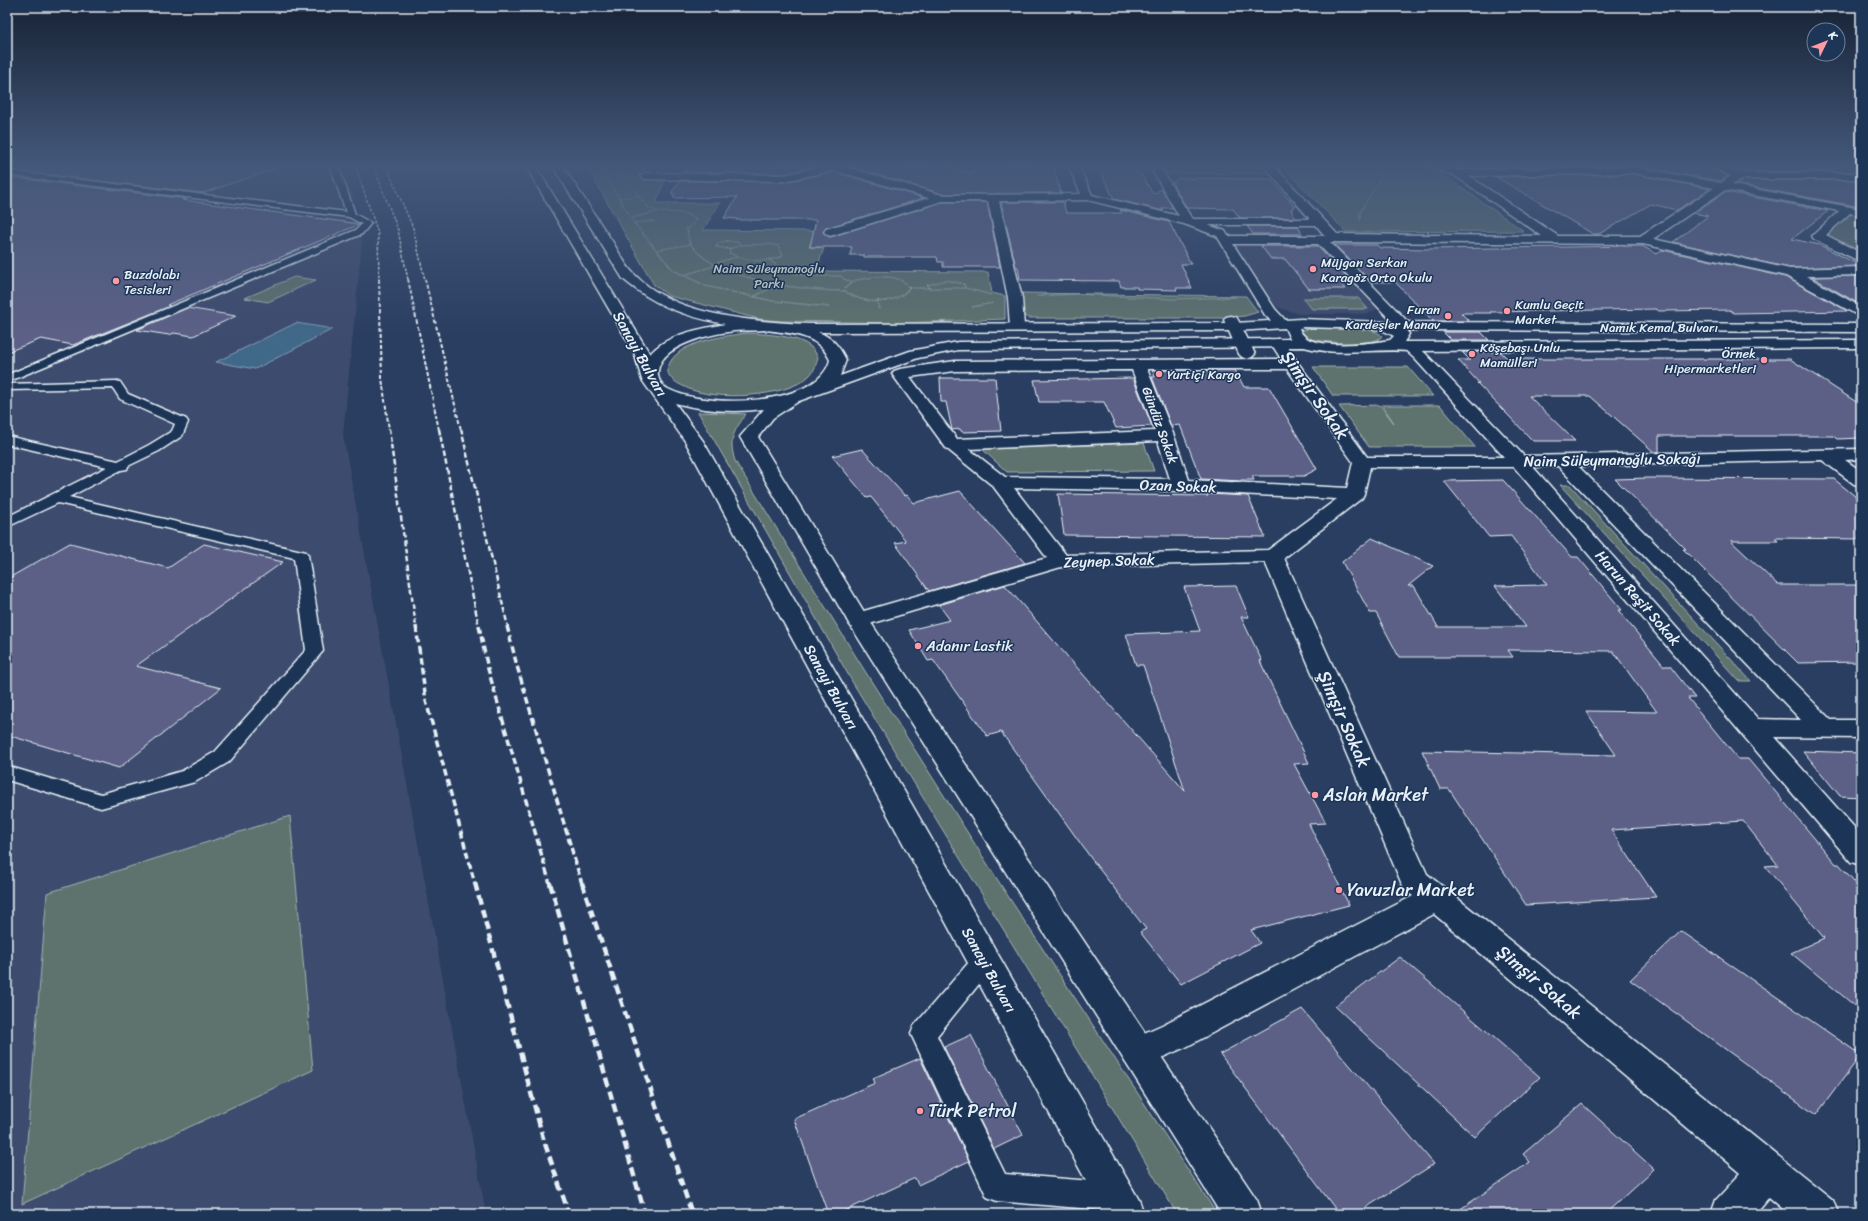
<svg xmlns="http://www.w3.org/2000/svg" width="1868" height="1221" viewBox="0 0 1868 1221" font-family="Sriracha,sans-serif">
<style>
.built{fill:#3c4b6e}
.green{fill:#5f736e;stroke:#a4b2b3}
.water{fill:#416789;stroke:#849eb5}
.building{fill:#5b6086;stroke:#e8f1f8}
.lines{fill:none;stroke-linecap:round;stroke-linejoin:round}
.lane-casing{stroke:#e8f1f8;stroke-width:3}
.street-casing{stroke:#e8f1f8;stroke-width:3}
.secondary-casing{stroke:#e8f1f8;stroke-width:3}
.path{stroke:#e8f1f8;stroke-width:1.5;stroke-dasharray:0.5 1.5;stroke-linecap:butt}
.lane{fill:#1d3557;fill-rule:evenodd}
.street{fill:#1d3557;fill-rule:evenodd}
.secondary{fill:#1d3557;fill-rule:evenodd}
.rail-far4{stroke:#e8f1f8;stroke-width:1.5;stroke-dasharray:3 1.5;stroke-linecap:butt}
.rail-far3{stroke:#e8f1f8;stroke-width:2;stroke-dasharray:4 2;stroke-linecap:butt}
.rail-far2{stroke:#e8f1f8;stroke-width:2.5;stroke-dasharray:5.5 2.5;stroke-linecap:butt}
.rail-far1{stroke:#e8f1f8;stroke-width:3.5;stroke-dasharray:7 3.5;stroke-linecap:butt}
.rail{stroke:#e8f1f8;stroke-width:4.5;stroke-dasharray:9 4.5;stroke-linecap:butt}
.poi-dot{fill:#ff9aa2;stroke:#1d3557;stroke-width:1.5}
.labels{text-anchor:middle;dominant-baseline:central;stroke-width:3;stroke-linejoin:round;paint-order:stroke}
.far-poi-label{font-size:13px;fill:#e8f1f8;stroke:#1d3557;text-anchor:start}
.far-park-label{font-size:13px;fill:#b1bfc1;stroke:#1d3557}
.far-street-label{font-size:13px;fill:#e8f1f8;stroke:#1d3557}
.street-label{font-size:15px;fill:#e8f1f8;stroke:#1d3557}
.poi-label{font-size:15px;fill:#e8f1f8;stroke:#1d3557;text-anchor:start}
.near-street-label{font-size:18px;fill:#e8f1f8;stroke:#1d3557}
.near-poi-label{font-size:18px;fill:#e8f1f8;stroke:#1d3557;text-anchor:start}
</style>
<rect width="100%" height="100%" fill="#293e60"/>
<filter id="ink" filterUnits="userSpaceOnUse"><feTurbulence type="fractalNoise" baseFrequency=".025" numOctaves="2"/><feDisplacementMap in="SourceGraphic" scale="8" xChannelSelector="R" yChannelSelector="G"/><feConvolveMatrix kernelMatrix="1 2 1 2 8 2 1 2 1" color-interpolation-filters="sRGB"/></filter>
<g filter="url(#ink)">
<path class="built" d="M7,165H346L362,242L343,435L486,1214H7Z
M1242,244H1308L1316,247L1377,309L1368,314H1300L1276,307L1234,248Z"/>
<path class="green" d="M595,165H647L638,175L658,177V181H665L656,203H720L703,230L814,231L809,247L824,248L816,271L988,272L992,293L1005,296V319L903,323L780,321L759,319L669,296L654,285L588,169Z
M1162,165H1258L1265,173L1166,174Z
M1281,165H1424L1439,172L1524,231L1346,232Z
M1847,210L1861,213V254L1827,237Z
M294,277L316,280L268,302L245,298Z
M1020,293L1246,296L1258,312L1245,316L1223,318H1028L1023,315Z
M1303,298H1358L1368,309H1312Z
M1310,328C1325,327 1372,324 1382,336C1375,348 1316,342 1303,337L1301,331Z
M747,333C765,334 797,335 811,347C814,350 816,354 818,357C816,365 815,370 809,376C787,398 714,401 687,388C678,384 666,378 668,368C674,341 726,336 747,333Z
M1313,367H1408L1433,396H1333Z
M1380,405L1394,423L1382,405H1440L1475,447H1369L1339,406Z
M698,412L746,414C734,432 728,438 735,461L873,684L1006,893L1217,1214H1177L853,683Z
M1144,443L1154,471L1007,472L982,449Z
M1560,485H1570L1751,681H1739Z
M290,816L313,1070L22,1204L47,893Z"/>
<path class="water" d="M296,323L333,329L255,369L216,362Z"/>
<path class="building" d="M7,165H274L275,169L203,193L7,170Z
M688,165H822L784,174L684,172Z
M849,165H901L915,169L932,165H943L973,174L972,165H1053L1061,193L942,194L849,166Z
M1097,165H1132L1138,174H1141L1153,194L1161,189L1173,208H1162L1163,211L1114,199Z
M1475,165H1709L1710,168L1728,176L1721,181L1634,166L1481,168Z
M1726,165H1861V172H1741Z
M834,172L924,198L826,228L823,232L829,237L942,202H987L1000,267H943V262H938L937,257H864V255H850L852,247H810L816,220H736L737,219L724,218L737,197L673,198L675,194H671L679,181L784,182Z
M1634,174L1710,189L1677,210L1651,204L1599,234H1593L1496,177Z
M7,177L187,199L182,200L360,224L167,305L170,306L73,345L41,339L7,352Z
M1178,178L1271,179L1295,207L1291,209L1295,218H1240L1233,209L1187,208L1172,183Z
M1741,180H1861V207L1736,184Z
M1725,192L1828,211L1792,239L1820,245L1861,266L1790,268L1673,242L1708,216L1693,213Z
M1001,202H1063L1066,213H1122L1120,210L1169,222L1191,264H1181L1192,288H1176L1177,290L1137,289V287H1121L1119,281L1020,280L1018,267H1016Z
M1247,226H1298L1302,234H1253Z
M1335,245H1377L1380,248L1426,249L1642,246L1657,254L1662,250L1785,277L1848,311L1734,313L1730,310L1659,311L1656,309L1490,312L1491,313H1461L1469,321H1433L1395,282H1371Z
M1261,246H1317L1353,283H1340L1345,289H1309L1285,259H1271Z
M1861,276V305L1812,277Z
M187,308L236,316L193,336L174,333L169,335L137,330Z
M1443,332H1481L1489,340H1451Z
M1462,352H1501L1508,359H1790L1861,405V438L1837,439L1833,436H1659V452H1654L1590,396H1529L1575,441H1533L1477,383H1479L1458,360H1470Z
M1152,370H1235L1244,387H1269L1317,469L1304,476H1252L1254,480H1241L1242,481L1201,479L1180,425L1171,426L1152,377H1155Z
M940,378H995L1001,431L962,432L960,429L952,430L946,402H941Z
M1133,378L1152,426L1116,428L1104,402H1039L1034,380Z
M862,449L905,496L907,495L914,503L960,491L1025,563L929,591L895,543L906,541L871,497L867,498L832,456Z
M1649,478L1834,479L1861,501V539L1775,538L1778,541H1731L1778,585H1861V662L1798,663L1683,549H1686L1615,479Z
M1503,480L1572,557H1578L1622,610H1618L1664,666H1670L1695,698H1688L1738,759H1748L1836,864H1839L1861,889V1011L1791,953L1824,938L1765,866L1778,865L1743,821L1611,830L1656,897L1526,905L1449,789H1440L1422,751L1616,755L1586,711L1657,712L1613,651L1508,650L1513,657H1399L1376,613H1370L1342,562L1372,538L1433,566L1408,586H1414L1438,627H1526L1495,586L1547,585L1511,536L1489,537L1444,481Z
M1058,494L1208,496L1207,494L1248,496L1265,537L1064,535Z
M70,543L168,568L204,544L283,562L136,666L221,688L119,768L7,735V579Z
M1005,585L1185,791L1143,665H1136L1126,634L1200,631L1184,587L1236,586L1249,617H1241L1262,661H1260L1309,763L1294,764L1326,823L1309,824L1349,905L1251,930L1260,943L1181,984L1140,932L1146,929L1093,861L1001,732L987,736L933,660L928,661L909,630L950,620L939,605Z
M1803,751L1861,753V797L1840,796Z
M1681,931L1861,1055L1816,1115L1630,980Z
M1400,957L1540,1077L1475,1137L1335,1006Z
M1302,1009L1434,1164L1356,1214H1339L1220,1054Z
M971,1035L1023,1135L994,1149L944,1047Z
M920,1058L969,1161L918,1185L915,1178L838,1214H828L794,1119L875,1083L873,1078Z
M1582,1104L1654,1169L1605,1214H1453L1530,1162L1523,1154Z"/>
<g class="lines">
<g class="lane-casing">
<path id="lane" d="M330,165H338L355,214L371,223L362,234L7,382V375L356,230L362,224L349,217L7,175V171L346,212Z
M116,381L120,382L128,394L186,419L188,422L182,436L159,451L128,466L127,469L121,470L69,497L306,552L308,555L323,651L229,762L195,782L101,808L7,780V766L101,794L182,771L215,752L306,650L294,558L58,503L7,527V517L107,467L7,444V436L118,461L149,445L172,431L175,424L120,399L113,388L7,390V384Z
M984,951L992,954L995,961L992,968L937,1036L1005,1174L1116,1183L1126,1187L1130,1197L1126,1207L1116,1211L997,1201L987,1197L911,1034L914,1026L976,954Z"/>
</g>
<g class="street-casing">
<path id="street" d="M823,165H848L846,167L942,195L1081,194L1068,165H1078L1092,195L1179,216L1149,165H1159L1192,219H1310L1263,165H1273L1337,234L1542,236L1454,175L1430,167L1429,165H1443L1459,170L1634,167L1721,183L1731,176L1711,167L1710,165H1723L1741,173H1861V179H1741L1732,185L1861,209V215L1850,213L1826,235L1861,253V262L1814,239L1812,236L1839,211L1725,190L1653,239L1790,269L1861,267V275L1806,276L1861,307V317L1786,276L1643,244L1330,242L1410,324L1412,327L1410,330H1400L1318,244H1233L1275,309L1289,324L1287,327H1277L1265,315L1217,236L1184,224L1088,200L999,201L1022,298L1024,327L1022,330H1012L1010,327L1008,298L988,201H942L830,236L824,232L826,229L929,198L834,170L784,181L645,179L640,176L645,173L784,175L824,166ZM1634,173L1714,188L1640,236H1558L1469,176ZM1208,225H1316L1325,236H1228L1225,231Z
M1231,316L1236,317L1238,320L1255,354L1252,357L1247,359L1242,357L1239,354L1224,320L1226,317Z
M1278,339L1283,340L1298,363L1367,457H1504L1415,359L1402,347L1404,344C1413,341 1418,347 1425,353L1524,456L1861,449V459L1845,460L1861,471V486L1854,484L1822,460L1578,466L1831,720H1861V738L1774,737L1861,835V865L1851,862L1514,467H1370L1364,494L1362,498L1284,558L1427,874L1833,1200L1838,1214H1789L1769,1197L1755,1214H1711L1716,1200L1741,1173L1434,914L1186,1047L1138,1068L1126,1063L1121,1052L1126,1041L1162,1025L1413,896L1406,891L1401,882L1265,562L1061,567L866,625L858,627L850,625L847,620L850,615L1047,558L993,486L946,448L892,374L894,371L900,369L955,361L1281,359L1271,343L1273,340ZM1147,369H1287L1353,462L1347,488L1189,480L1174,436ZM1132,370L1155,431L957,439L910,377L955,371ZM1158,441L1170,479L1005,477L969,449ZM1558,466L1801,720L1758,719L1533,467ZM1014,488L1181,491L1337,499L1268,550L1066,555Z"/>
</g>
<g class="secondary-casing">
<path id="secondary" d="M525,165H535L650,354C667,334 700,329 725,324C684,316 655,306 623,279L552,165H562C579,190 595,216 612,241C619,252 625,265 634,274C675,317 752,321 808,324L1235,323L1301,319L1385,322L1861,324V332L1406,330L1409,334L1404,342L1861,340V348L1409,351C1374,348 1338,357 1304,347L958,350L918,358L799,401L773,418L758,437L869,620L1257,1200L1262,1214H1221L847,620L740,437L764,409C734,413 705,411 675,403L703,441L1139,1200L1144,1214H1104L685,441L642,380L634,352ZM1303,327L1375,329L1382,330L1394,336L1390,340C1369,344 1333,347 1313,341C1307,339 1302,335 1299,329ZM1285,328L1290,339L958,342L910,351L840,376L846,360C839,346 833,338 818,332L1235,331ZM765,330C790,333 819,334 830,360C818,408 703,408 668,389C661,385 657,378 658,371C661,344 712,334 734,331C745,330 755,331 765,330Z"/>
</g>
<path class="path" d="M606,165L602,170L634,223L673,270L706,286L773,301L829,307
M615,165L625,179
M636,192C656,225 669,204 695,218L694,223L687,229C688,233 688,238 689,241C709,280 806,291 845,291
M619,198L639,196
M631,218L656,212
M1360,220V212L1381,178L1376,169L1380,165
M635,223L655,221
M727,241L737,242L741,245L729,249L716,247L718,243Z
M729,249L730,253C747,262 765,263 783,256L778,246L769,244L741,245
M657,250L691,244
M769,259C789,279 814,276 841,276L845,280L852,281
M716,263L736,257
M684,275L717,265
M875,277C888,277 902,276 909,288C895,307 862,304 845,291L846,287L856,280Z
M909,288H965L992,295
M930,289L928,285L946,280L964,284L965,288
M755,296L777,285
M1037,296L1077,294L1173,299L1236,297
M878,300L879,310
M972,307L993,303"/>
<use href="#lane" class="lane"/>
<use href="#street" class="street"/>
<use href="#secondary" class="secondary"/>
<path class="rail-far4" d="M355,165L378,233L379,280
M373,165L398,230L408,280
M386,165L413,228L425,280"/>
<path class="rail-far3" d="M379,279L382,378L389,430
M408,279L439,430
M425,279L461,430"/>
<path class="rail-far2" d="M389,429L416,627
M439,429L479,627
M461,429L508,627"/>
<path class="rail-far1" d="M416,626L426,701L475,884
M479,626L488,669L550,884
M507,626L517,666L582,884"/>
<path class="rail" d="M475,883L543,1138L569,1214
M550,883L645,1214
M582,883L692,1214"/>
</g>
</g>
<linearGradient id="sky" x2="0" y2="1"><stop stop-color="#172235"/><stop offset="0.49" stop-color="#43587a"/><stop offset="1" stop-color="#43587a" stop-opacity="0"/></linearGradient>
<rect width="1868" height="336" fill="url(#sky)"/>
<g class="poi-dot">
<circle cx="1313" cy="269" r="4"/>
<circle cx="116" cy="281" r="4"/>
<circle cx="1507" cy="311" r="4"/>
<circle cx="1448" cy="316" r="4"/>
<circle cx="1472" cy="354" r="4"/>
<circle cx="1764" cy="360" r="4"/>
<circle cx="1159" cy="374" r="4"/>
<circle cx="918" cy="646" r="4"/>
<circle cx="1315" cy="795" r="4"/>
<circle cx="1339" cy="890" r="4"/>
<circle cx="920" cy="1111" r="4"/>
</g>
<g class="labels">
<g class="far-poi-label">
<text x="1321" y="262">Müjgan Serkan<tspan x="1321" dy="15">Karagöz Orta Okulu</tspan></text>
<text x="124" y="274">Buzdolabı<tspan x="124" dy="15">Tesisleri</tspan></text>
<text x="1515" y="304">Kumlu Geçit<tspan x="1515" dy="15">Market</tspan></text>
<text x="1440" y="309" text-anchor="end">Furan<tspan x="1440" dy="15">Kardeşler Manav</tspan></text>
<text x="1480" y="347">Köşebaşı Unlu<tspan x="1480" dy="15">Mamülleri</tspan></text>
<text x="1756" y="353" text-anchor="end">Örnek<tspan x="1756" dy="15">Hipermarketleri</tspan></text>
<text x="1167" y="374">Yurtiçi Kargo</text>
</g>
<g class="far-park-label">
<text x="769" y="268">Naim Süleymanoğlu<tspan x="769" dy="15">Parkı</tspan></text>
</g>
<g class="far-street-label">
<text x="1659" y="327">Namık Kemal Bulvarı</text>
<text transform="translate(1160 425) rotate(70)">Gündüz Sokak</text>
</g>
<g class="street-label">
<text transform="translate(640 354) rotate(61)">Sanayi Bulvarı</text>
<text transform="translate(1612 460) rotate(-1)">Naim Süleymanoğlu Sokağı</text>
<text transform="translate(1178 486) rotate(2)">Ozan Sokak</text>
<text transform="translate(1109 561) rotate(-2)">Zeynep Sokak</text>
<text transform="translate(1638 598) rotate(49)">Harun Reşit Sokak</text>
<text transform="translate(831 687) rotate(61)">Sanayi Bulvarı</text>
<text transform="translate(989 970) rotate(61)">Sanayi Bulvarı</text>
</g>
<g class="poi-label">
<text x="926" y="646">Adanır Lastik</text>
</g>
<g class="near-street-label">
<text transform="translate(1315 395) rotate(55)">Şimşir Sokak</text>
<text transform="translate(1344 719) rotate(66)">Şimşir Sokak</text>
<text transform="translate(1539 982) rotate(40)">Şimşir Sokak</text>
</g>
<g class="near-poi-label">
<text x="1323" y="795">Aslan Market</text>
<text x="1347" y="890">Yavuzlar Market</text>
<text x="928" y="1111">Türk Petrol</text>
</g>
</g>
<rect width="1868" height="1221" fill="none" stroke="#1d3557" stroke-width="24"/>
<rect x="12" y="12" width="1844" height="1197" fill="none" stroke="#e8f1f8" stroke-width="1.5" filter="url(#ink)"/>
<g transform="translate(1826 42) rotate(47)"><circle r="19" fill="#1d3557" stroke="#6e8097"/>
<path d="M0-3L7 15L0 10L-7 15Z" fill="#ff9aa2"/>
<text y="-6" font-size="11" font-weight="bold" text-anchor="middle" fill="#e8f1f8">K</text>
</g>
</svg>
